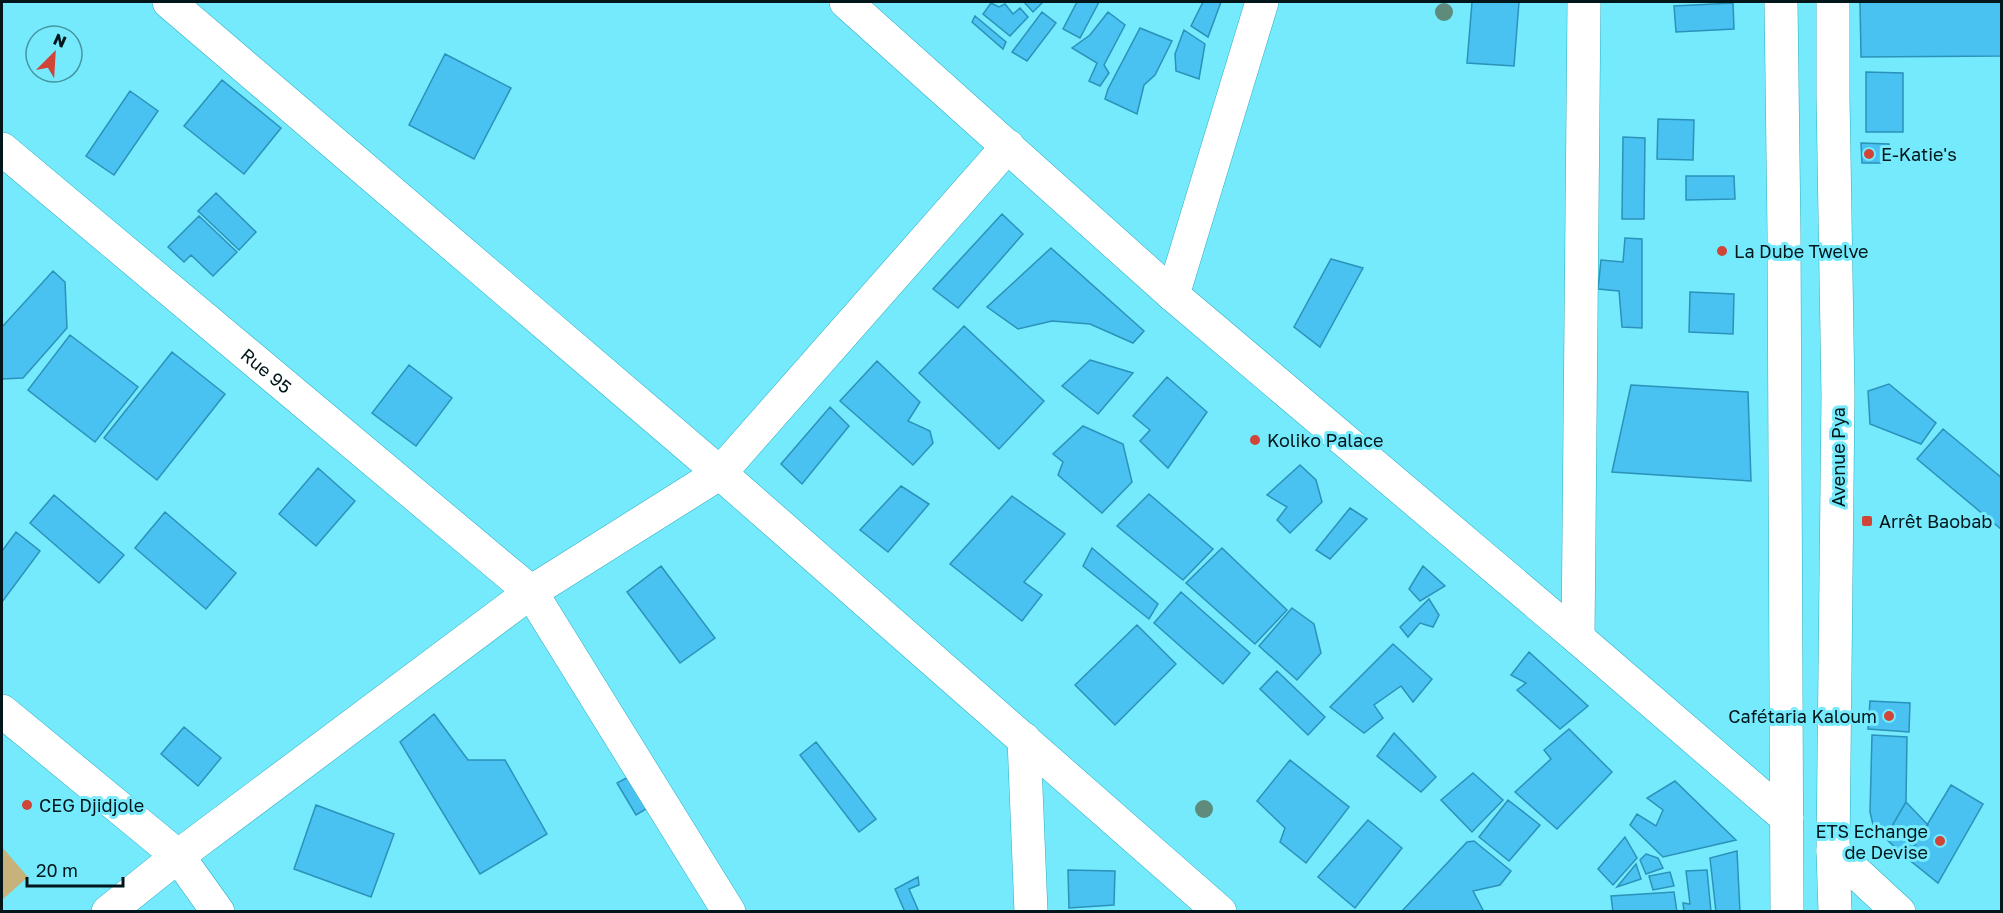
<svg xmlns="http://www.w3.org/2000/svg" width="2003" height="913" viewBox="0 0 2003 913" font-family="'Golos Text',sans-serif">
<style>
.green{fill:#c7b27b}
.building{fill:#49c1f1;stroke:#2b92ba;stroke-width:1.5}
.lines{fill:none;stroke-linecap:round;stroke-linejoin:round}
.street-casing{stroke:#2eaec0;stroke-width:34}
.secondary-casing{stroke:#2eaec0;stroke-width:34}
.street{stroke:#fff;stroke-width:33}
.secondary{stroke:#fff;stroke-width:33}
.tree{fill:#5e8b7c}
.poi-dot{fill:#d14438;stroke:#74eafc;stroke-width:2}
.labels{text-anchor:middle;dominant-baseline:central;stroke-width:6;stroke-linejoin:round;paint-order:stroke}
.poi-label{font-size:18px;fill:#00161a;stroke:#74eafc;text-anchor:start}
.street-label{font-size:18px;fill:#00161a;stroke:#74eafc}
</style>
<rect width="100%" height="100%" fill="#74eafc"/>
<path class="green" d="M2,847L28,877L2,900Z"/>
<path class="building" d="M1024,2H1043L1033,12Z
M1077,2H1099L1080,38L1063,29Z
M1203,2H1221L1208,37L1191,26Z
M1472,2H1519L1514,66L1467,63Z
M1860,2H2002V56L1861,57Z
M991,3L999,7L1005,4L1013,14L1020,8L1028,17L1010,36L983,14Z
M1733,3L1734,29L1676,32L1674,6Z
M1042,12L1056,23L1027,61L1012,52Z
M1108,12L1125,25L1104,65L1109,73L1100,86L1089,81L1097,63L1072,48L1090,35Z
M975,16L1006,42L1003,49L972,22Z
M1140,28L1172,41L1155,75L1144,85L1137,114L1105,99L1108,89Z
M1184,30L1205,44L1199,79L1176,71L1175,54Z
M445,54L511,88L474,159L409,125Z
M1866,72L1903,73V132H1866Z
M222,80L281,128L244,174L184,126Z
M130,91L158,111L114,175L86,156Z
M1658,119L1694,120L1693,160L1657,159Z
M1623,137L1645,138L1644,219H1622Z
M1861,143L1889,144L1890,163H1862Z
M1686,176H1734L1735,199L1686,200Z
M216,193L256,232L239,250L198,211Z
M1002,214L1023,234L958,308L933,289Z
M199,216L237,252L213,276L191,255L184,262L168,247Z
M1625,238L1642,239V328L1622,327L1619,291L1598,289L1601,260L1623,262Z
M1051,248L1144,331L1133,343L1090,324L1052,321L1018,329L987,307Z
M1331,259L1363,268L1320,347L1294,327Z
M53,271L65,282L67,328L23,378L2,379V327Z
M1690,292L1734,294L1733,334L1689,332Z
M964,326L1044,401L999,449L919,373Z
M70,335L138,387L95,442L28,390Z
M172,352L225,394L157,480L104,438Z
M1090,360L1133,373L1098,414L1062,386Z
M877,361L920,402L908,421L930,431L933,443L913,465L840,401Z
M409,365L452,398L416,446L372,413Z
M1167,377L1207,412L1168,468L1140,441L1150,430L1133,416Z
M1889,384L1936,423L1921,444L1870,424L1868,391Z
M1631,385L1748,392L1751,481L1612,472Z
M830,407L849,426L802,484L781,464Z
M1083,426L1123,444L1132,482L1102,513L1058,475L1063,462L1053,454Z
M1943,429L2002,478V530L1917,459Z
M1300,465L1316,480L1322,502L1290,533L1277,520L1287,507L1267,495Z
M318,468L355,501L316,546L279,514Z
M901,486L929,504L888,552L860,530Z
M1149,494L1213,549L1183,580L1117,526Z
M54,495L124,555L99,583L30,523Z
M1012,496L1065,534L1024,582L1042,595L1022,621L950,564Z
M1350,508L1367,519L1330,559L1316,550Z
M165,512L236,573L206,609L135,548Z
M16,532L40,551L2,602V551Z
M1092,548L1158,604L1149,619L1083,566Z
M1222,548L1287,610L1255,644L1186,583Z
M661,566L715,638L680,663L627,592Z
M1423,566L1445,586L1420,601L1409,589Z
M1181,592L1250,653L1223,684L1154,623Z
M1429,599L1439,615L1433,627L1420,623L1408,637L1400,627Z
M1292,608L1314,624L1321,653L1297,680L1259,646Z
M1137,625L1176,664L1115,725L1075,685Z
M1393,644L1432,679L1413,702L1401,686L1374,705L1383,718L1364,733L1330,707Z
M1529,652L1588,706L1560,729L1517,690L1526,683L1511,675Z
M1277,671L1325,717L1308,735L1260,689Z
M1870,701L1910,703L1909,732L1868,729Z
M434,714L468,760H505L547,834L480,874L400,742Z
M184,727L221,758L198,786L161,754Z
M1569,729L1612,772L1557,829L1515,792L1551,759L1544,750Z
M1394,733L1436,777L1421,792L1377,756Z
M1872,735L1907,737L1906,802L1885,838L1873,825L1870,812Z
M816,742L876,819L859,832L800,755Z
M1290,760L1349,807L1306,863L1280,842L1285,828L1257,801Z
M1473,773L1503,800L1472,832L1441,800Z
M632,775L651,806L636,815L617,783Z
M1675,781L1736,840L1663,857L1630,825L1637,814L1656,826L1663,810L1647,798Z
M1951,785L1983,804L1938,883L1907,858Z
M1508,800L1540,825L1509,861L1479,837Z
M1906,802L1928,825L1907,858L1885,838Z
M316,805L394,834L371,897L294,869Z
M1368,820L1402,848L1355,908L1318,877Z
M1625,837L1637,858L1613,885L1598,869Z
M1474,841L1511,871L1500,885L1473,891L1484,912L1402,911L1467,842Z
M1737,851L1740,912H1716L1710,858Z
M1646,854L1658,858L1663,868L1646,874L1640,860Z
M1636,864L1641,879L1617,887Z
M1068,870L1115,871L1114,905L1069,908Z
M1707,870L1711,912H1684L1683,903L1690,904L1686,871Z
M1670,872L1674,886L1653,890L1649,876Z
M918,877L919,885L909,889L919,912H905L895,889Z
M1674,892L1677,912H1613L1611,896Z"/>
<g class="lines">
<g class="street-casing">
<g id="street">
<path d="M169,2L720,473L1220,912"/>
<path d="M846,2L1173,295L1578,638L1787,818"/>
<path id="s1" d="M2,149L531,592L729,912"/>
<path d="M1173,295L1262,2"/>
<path d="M1578,638L1584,2"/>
<path d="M2,711L178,856L218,912"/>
<path d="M1024,739L1031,912"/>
<path d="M1833,851L1899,912"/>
<path d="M108,912L178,856L531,592L720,473L1008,146"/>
</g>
</g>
<g class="secondary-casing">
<path id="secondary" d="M1781,2L1784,233L1787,912
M1833,2V96L1838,396L1833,851L1835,912"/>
</g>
<use href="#street" class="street"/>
<use href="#secondary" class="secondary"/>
</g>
<g class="tree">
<circle cx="1444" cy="12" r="9"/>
<circle cx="1204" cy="809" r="9"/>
</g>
<g class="poi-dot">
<circle cx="1869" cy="154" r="6"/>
<circle cx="1722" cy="251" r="6"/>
<circle cx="1255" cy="440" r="6"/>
<rect x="1861" y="515" width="12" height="12" rx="3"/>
<circle cx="1889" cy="716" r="6"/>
<circle cx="27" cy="805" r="6"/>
<circle cx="1940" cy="841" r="6"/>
</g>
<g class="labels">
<g class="poi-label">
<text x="1881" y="154">E-Katie's</text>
<text x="1734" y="251">La Dube Twelve</text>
<text x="1267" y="440">Koliko Palace</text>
<text x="1879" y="521">Arrêt Baobab</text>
<text x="1877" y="716" text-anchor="end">Cafétaria Kaloum</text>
<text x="39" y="805">CEG Djidjole</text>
<text x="1928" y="831" text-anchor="end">ETS Echange<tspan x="1928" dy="21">de Devise</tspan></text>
</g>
<g class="street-label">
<text stroke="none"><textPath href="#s1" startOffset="345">Rue 95</textPath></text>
<text transform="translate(1838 457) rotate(-90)">Avenue Pya</text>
</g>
</g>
<rect width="2003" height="913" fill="none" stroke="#00161a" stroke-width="6"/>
<g transform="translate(54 54) rotate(24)"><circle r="28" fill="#74eafc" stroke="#4695a2" stroke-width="1.5"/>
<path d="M0-4.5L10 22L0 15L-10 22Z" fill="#d14438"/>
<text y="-9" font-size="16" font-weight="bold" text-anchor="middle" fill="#00161a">N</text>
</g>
<path d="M27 877v9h96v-9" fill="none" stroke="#00161a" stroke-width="3"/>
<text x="36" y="877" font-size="18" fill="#00161a" stroke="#74eafc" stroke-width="4.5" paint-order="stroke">20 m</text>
</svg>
